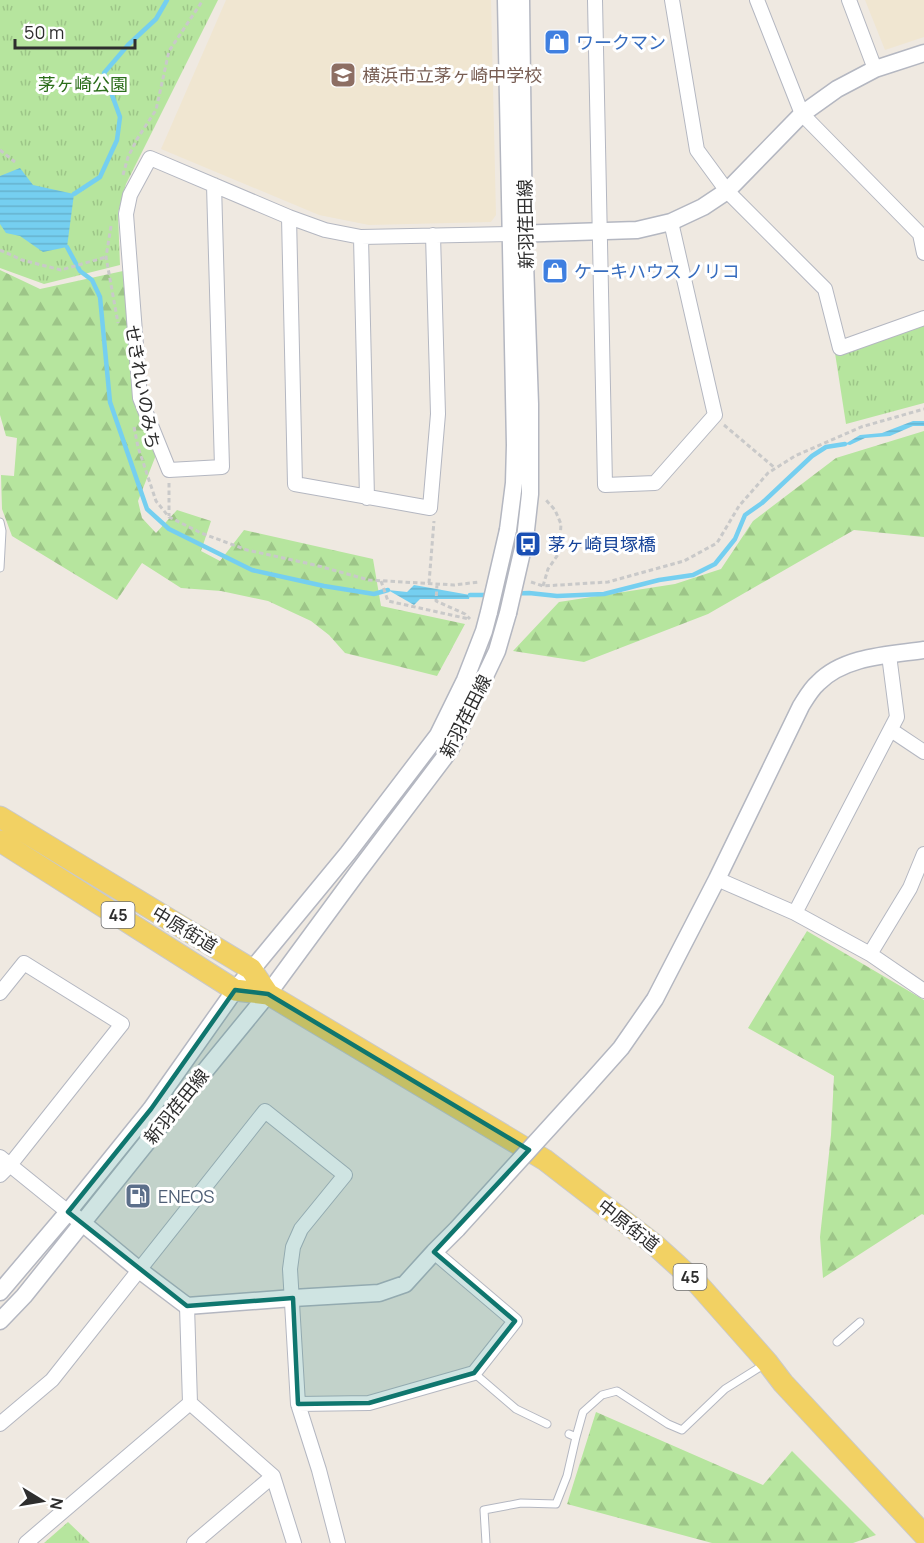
<svg xmlns="http://www.w3.org/2000/svg" width="924" height="1543" viewBox="0 0 924 1543" font-family="Manrope,'Noto Sans JP',sans-serif">
<style>
.education{fill:#f0e6d1}
.forest{fill:url(#forest-firs)}
.park{fill:url(#park-tufts)}
.water{fill:url(#water-rules)}
.lines{fill:none;stroke-linecap:round;stroke-linejoin:round}
.stream{stroke:#75cff0;stroke-width:4.5}
.service-casing{stroke:#b4b7c1;stroke-width:9}
.minor-casing{stroke:#b4b7c1;stroke-width:16}
.tertiary-casing{stroke:#b4b7c1;stroke-width:19}
.primary-casing{stroke:#c9c9c9;stroke-width:23}
.path{stroke:#c9c9c9;stroke-width:3;stroke-dasharray:4.5 3;stroke-linecap:butt}
.service{stroke:#fff;stroke-width:7}
.minor{stroke:#fff;stroke-width:14}
.tertiary{stroke:#fff;stroke-width:16}
.primary{stroke:#f2d163;stroke-width:21}
.tertiary-bridge-casing{stroke:#b4b7c1;stroke-width:19;stroke-linecap:butt}
.tertiary-bridge{stroke:#fff;stroke-width:16}
.marked{fill:#0f766e;fill-opacity:0.2;stroke:#0f766e;stroke-width:4.5;stroke-linejoin:round}
.labels{text-anchor:middle;dominant-baseline:central;stroke-width:6;stroke-linejoin:round;paint-order:stroke}
.shield{fill:#fff;stroke:#6d6d6d;stroke-width:1.5}
.shield-label{font-size:16px;font-weight:bold;fill:#2e2e2e}
.shop-label{font-size:18px;fill:#366cbe;stroke:#fff;text-anchor:start}
.education-label{font-size:18px;fill:#785e54;stroke:#fff;text-anchor:start}
.park-label{font-size:18px;fill:#2c6e1b;stroke:#fff}
.street-label{font-size:18px;fill:#2e2e2e;stroke:#fff}
.transit-label{font-size:18px;fill:#164399;stroke:#fff;text-anchor:start}
.service-label{font-size:18px;fill:#4e5e75;stroke:#fff;text-anchor:start}
</style>
<defs>
<pattern id="forest-firs" width="22" height="20" patternUnits="userSpaceOnUse" patternTransform="scale(1.5)"><rect width="22" height="20" fill="#b6e59e"/><path d="M5 1l3.5 6h-7zM16 11l3.5 6h-7z" fill="#9dc588"/></pattern>
<pattern id="park-tufts" width="24" height="20" patternUnits="userSpaceOnUse" patternTransform="scale(1.5)"><rect width="24" height="20" fill="#b6e59e"/><path d="M3 7l-1-3M5 7V3M7 7l1-3M15 17l-1-3M17 17v-4M19 17l1-3" fill="none" stroke="#9dc588"/></pattern>
<pattern id="water-rules" width="6" height="5" patternUnits="userSpaceOnUse" patternTransform="scale(1.5)"><rect width="6" height="5" fill="#75cff0"/><path d="M0 2.5h6" fill="none" stroke="#66b2ce"/></pattern>
</defs>
<rect width="100%" height="100%" fill="#efe9e1"/>
<path class="education" d="M226,0H491L496,215L491,222L369,225L319,215L161,149Z
M865,0H924V37L885,50Z"/>
<path class="forest" d="M0,270L40,289L123,271L132,379L156,455L138,501L142,518L156,533L177,510L211,521L201,551L220,561L244,530L373,559L381,606L465,624L437,676L345,653L329,635L311,621L268,601L221,591L181,588L142,563L117,600L12,536L2,509L1,475L14,476L17,438L6,436L0,415Z
M924,431V537L854,530L708,614L584,662L513,651L559,602L675,584L721,569L753,521L836,458Z
M807,931L924,1000V1215L922,1214L823,1278L820,1237L831,1135L834,1076L748,1028Z
M596,1412L763,1485L792,1451L876,1535L853,1543H712L567,1504Z"/>
<path class="park" d="M0,0H218L126,184L118,213L120,265L44,284L0,268Z
M924,324V403L846,424L835,353Z
M68,1522L90,1543H44Z"/>
<path class="water" d="M20,168L33,185L74,194L67,247L43,252L20,236L6,233L0,224V176Z
M913,421H924V426H913L890,436L865,438L850,445L845,444L860,435L882,433Z
M414,585L470,595L469,599H420L414,605L388,590L407,592Z"/>
<g class="lines">
<path class="stream" d="M74,194L100,177L117,140L120,117L104,73L128,45L156,19L167,0
M67,247L80,271L92,280L100,297L110,402L147,509L169,529L252,570L324,586L374,594L388,590
M497,594L529,593L557,596L604,594L659,580L693,575L715,564L735,539L745,515L762,503L812,456L826,447L845,444
M470,595H489"/>
<g class="service-casing">
<path id="service" d="M0,522L2,531L0,568
M837,1342L860,1322
M474,1373L516,1409L547,1424
M569,1434L576,1437L583,1412L602,1395L617,1391L668,1424L682,1430L725,1389L765,1364
M486,1543L484,1510L521,1503L556,1504L567,1476L576,1437"/>
</g>
<g class="minor-casing">
<path id="minor" d="M595,0L605,485L655,483L715,415L671,222
M672,0L697,150L727,191L825,289L840,348L924,318
M757,0L802,114L920,234L924,253
M849,0L875,69
M214,185L222,467L169,470L140,398L126,214L130,195L150,158L289,217L325,230L361,237L512,234
M289,217L295,484L430,508L438,414L433,235
M361,237L367,498
M891,730L924,752
M717,879L795,913L870,954L924,991
M795,913L897,717L889,655
M870,954L910,888L924,854
M0,993L24,963L122,1024L10,1165L0,1175
M0,1157L68,1212
M187,1306L190,1403L273,1476L294,1543
M0,1424L52,1380L265,1111L345,1175L301,1229L293,1247L290,1269L298,1404
M26,1543L190,1403
M194,1543L273,1476
M338,1543L319,1470L298,1404L369,1403L474,1373L515,1321L434,1252"/>
</g>
<g class="tertiary-casing">
<path id="tertiary" d="M506,0L515,445L514,483L508,530
M521,0L524,234L530,404V494L525,539
M513,234L637,230L671,222L703,207L727,191L802,114L837,89L875,69L924,53
M588,1085L621,1048L655,999L717,879L801,706C806,698 811,689 818,683C844,656 889,655 924,650
M74,1216L138,1269L187,1306L293,1298L379,1293L405,1284L434,1252L457,1229
M0,1292L68,1212L151,1109L235,990L348,853L438,735L465,680L484,631L489,612
M0,1321L24,1296L164,1121L268,994L357,873L450,750L497,651L508,613"/>
</g>
<g class="primary-casing">
<path id="primary" d="M0,817L251,969L268,994
M0,841L235,990L268,994L545,1160L655,1245L698,1284L767,1362L783,1383L924,1535"/>
</g>
<path class="path" d="M0,150L15,162
M123,175L128,157L137,139L156,110L169,51L203,0
M111,226L106,257L118,323
M0,250L22,260L61,270L106,257
M724,425L775,468
M134,427L138,447L156,501L169,517L201,533L247,550L315,565L369,580L454,585L479,582
M169,483V516
M381,581L388,601L469,619
M531,582L543,586L608,582L684,561L717,543L739,506L768,473L795,456L861,427L924,409
M429,583L434,521
M437,584L436,601L465,614L470,619
M543,586L548,569L559,553L561,524L555,510L546,500"/>
<use href="#service" class="service"/>
<use href="#minor" class="minor"/>
<use href="#tertiary" class="tertiary"/>
<use href="#primary" class="primary"/>
<g class="tertiary-bridge-casing">
<path id="tertiary-bridge" d="M489,612L508,530
M508,613L525,539
M457,1229L588,1085"/>
</g>
<use href="#tertiary-bridge" class="tertiary-bridge"/>
</g>
<path class="marked" d="M235,990L268,994L529,1150L434,1252L515,1321L474,1373L369,1403L298,1404L293,1298L187,1306L68,1212L151,1109Z"/>
<defs>
<g id="shop-square" transform="scale(1.35)"><rect x="-9" y="-9" width="18" height="18" rx="4" fill="#3f7fe0" stroke="#fff"/><path d="M-5-2.5h2.3a2.7 3.5 0 0 1 5.4 0H5L5.5 6h-11ZM-1.5-2.5h3a1.5 2.3 0 0 0-3 0Z" fill="#fff"/></g>
<g id="school-square" transform="scale(1.35)"><rect x="-9" y="-9" width="18" height="18" rx="4" fill="#8d6e63" stroke="#fff"/><path d="M0-5L7-2L0 1L-7-2ZM-4 1L0 2.5L4 1V4Q0 6-4 4Z" fill="#fff"/></g>
<g id="bus-square" transform="scale(1.35)"><rect x="-9" y="-9" width="18" height="18" rx="4" fill="#1a4fb4" stroke="#fff"/><path d="M-5-6H5V4H4V6H2V4H-2V6H-4V4H-5ZM-3.5-4V0h7V-4ZM-3.5 1.2v1.5H-2V1.2ZM2 1.2v1.5H3.5V1.2Z" fill="#fff"/></g>
<g id="fuel-square" transform="scale(1.35)"><rect x="-9" y="-9" width="18" height="18" rx="4" fill="#5c6f8a" stroke="#fff"/><path d="M-5.5-6h7V0h2V4h1.3V-2.5L3-4.5l.8-.8L6-3V5H2.5V1h-1V6h-7ZM-4.2-4.7v3.2H.2V-4.7Z" fill="#fff"/></g>
</defs>
<g fill-rule="evenodd">
<use href="#shop-square" x="557" y="42"/>
<use href="#school-square" x="343" y="75"/>
<use href="#shop-square" x="555" y="271"/>
<use href="#bus-square" x="528" y="544"/>
<use href="#fuel-square" x="138" y="1196"/>
</g>
<g class="labels">
<g class="shield">
<rect x="101.5" y="902" width="33" height="26" rx="4.5"/>
<rect x="673.5" y="1264" width="33" height="26" rx="4.5"/>
</g>
<g class="shield-label">
<text x="118" y="915">45</text>
<text x="690" y="1277">45</text>
</g>
<g class="shop-label">
<text x="576" y="42">ワークマン</text>
<text x="574" y="271">ケーキハウス ノリコ</text>
</g>
<g class="education-label">
<text x="362" y="75">横浜市立茅ヶ崎中学校</text>
</g>
<g class="park-label">
<text x="83" y="84">茅ヶ崎公園</text>
</g>
<g class="street-label">
<text transform="translate(525 224) rotate(-91)">新羽荏田線</text>
<text transform="translate(143 387) rotate(80)">せきれいのみち</text>
<text transform="translate(465 716) rotate(-63)">新羽荏田線</text>
<text transform="translate(185 929) rotate(31)">中原街道</text>
<text transform="translate(176 1106) rotate(-51)">新羽荏田線</text>
<text transform="translate(629 1225) rotate(38)">中原街道</text>
</g>
<g class="transit-label">
<text x="548" y="544">茅ヶ崎貝塚橋</text>
</g>
<g class="service-label">
<text x="158" y="1196">ENEOS</text>
</g>
</g>
<g transform="translate(42 1501) rotate(101)" stroke="#ffffff" stroke-width="4.5" paint-order="stroke">
<path d="M0-4.5L10 22L0 15L-10 22Z" fill="#2e2e2e"/>
<text y="-9" font-size="16" font-weight="bold" text-anchor="middle" fill="#2e2e2e">N</text>
</g>
<path d="M15 39v9h120v-9" fill="none" stroke="#2e2e2e" stroke-width="3"/>
<text x="24" y="39" font-size="18" fill="#2e2e2e" stroke="#ffffff" stroke-width="4.5" paint-order="stroke">50 m</text>
</svg>
